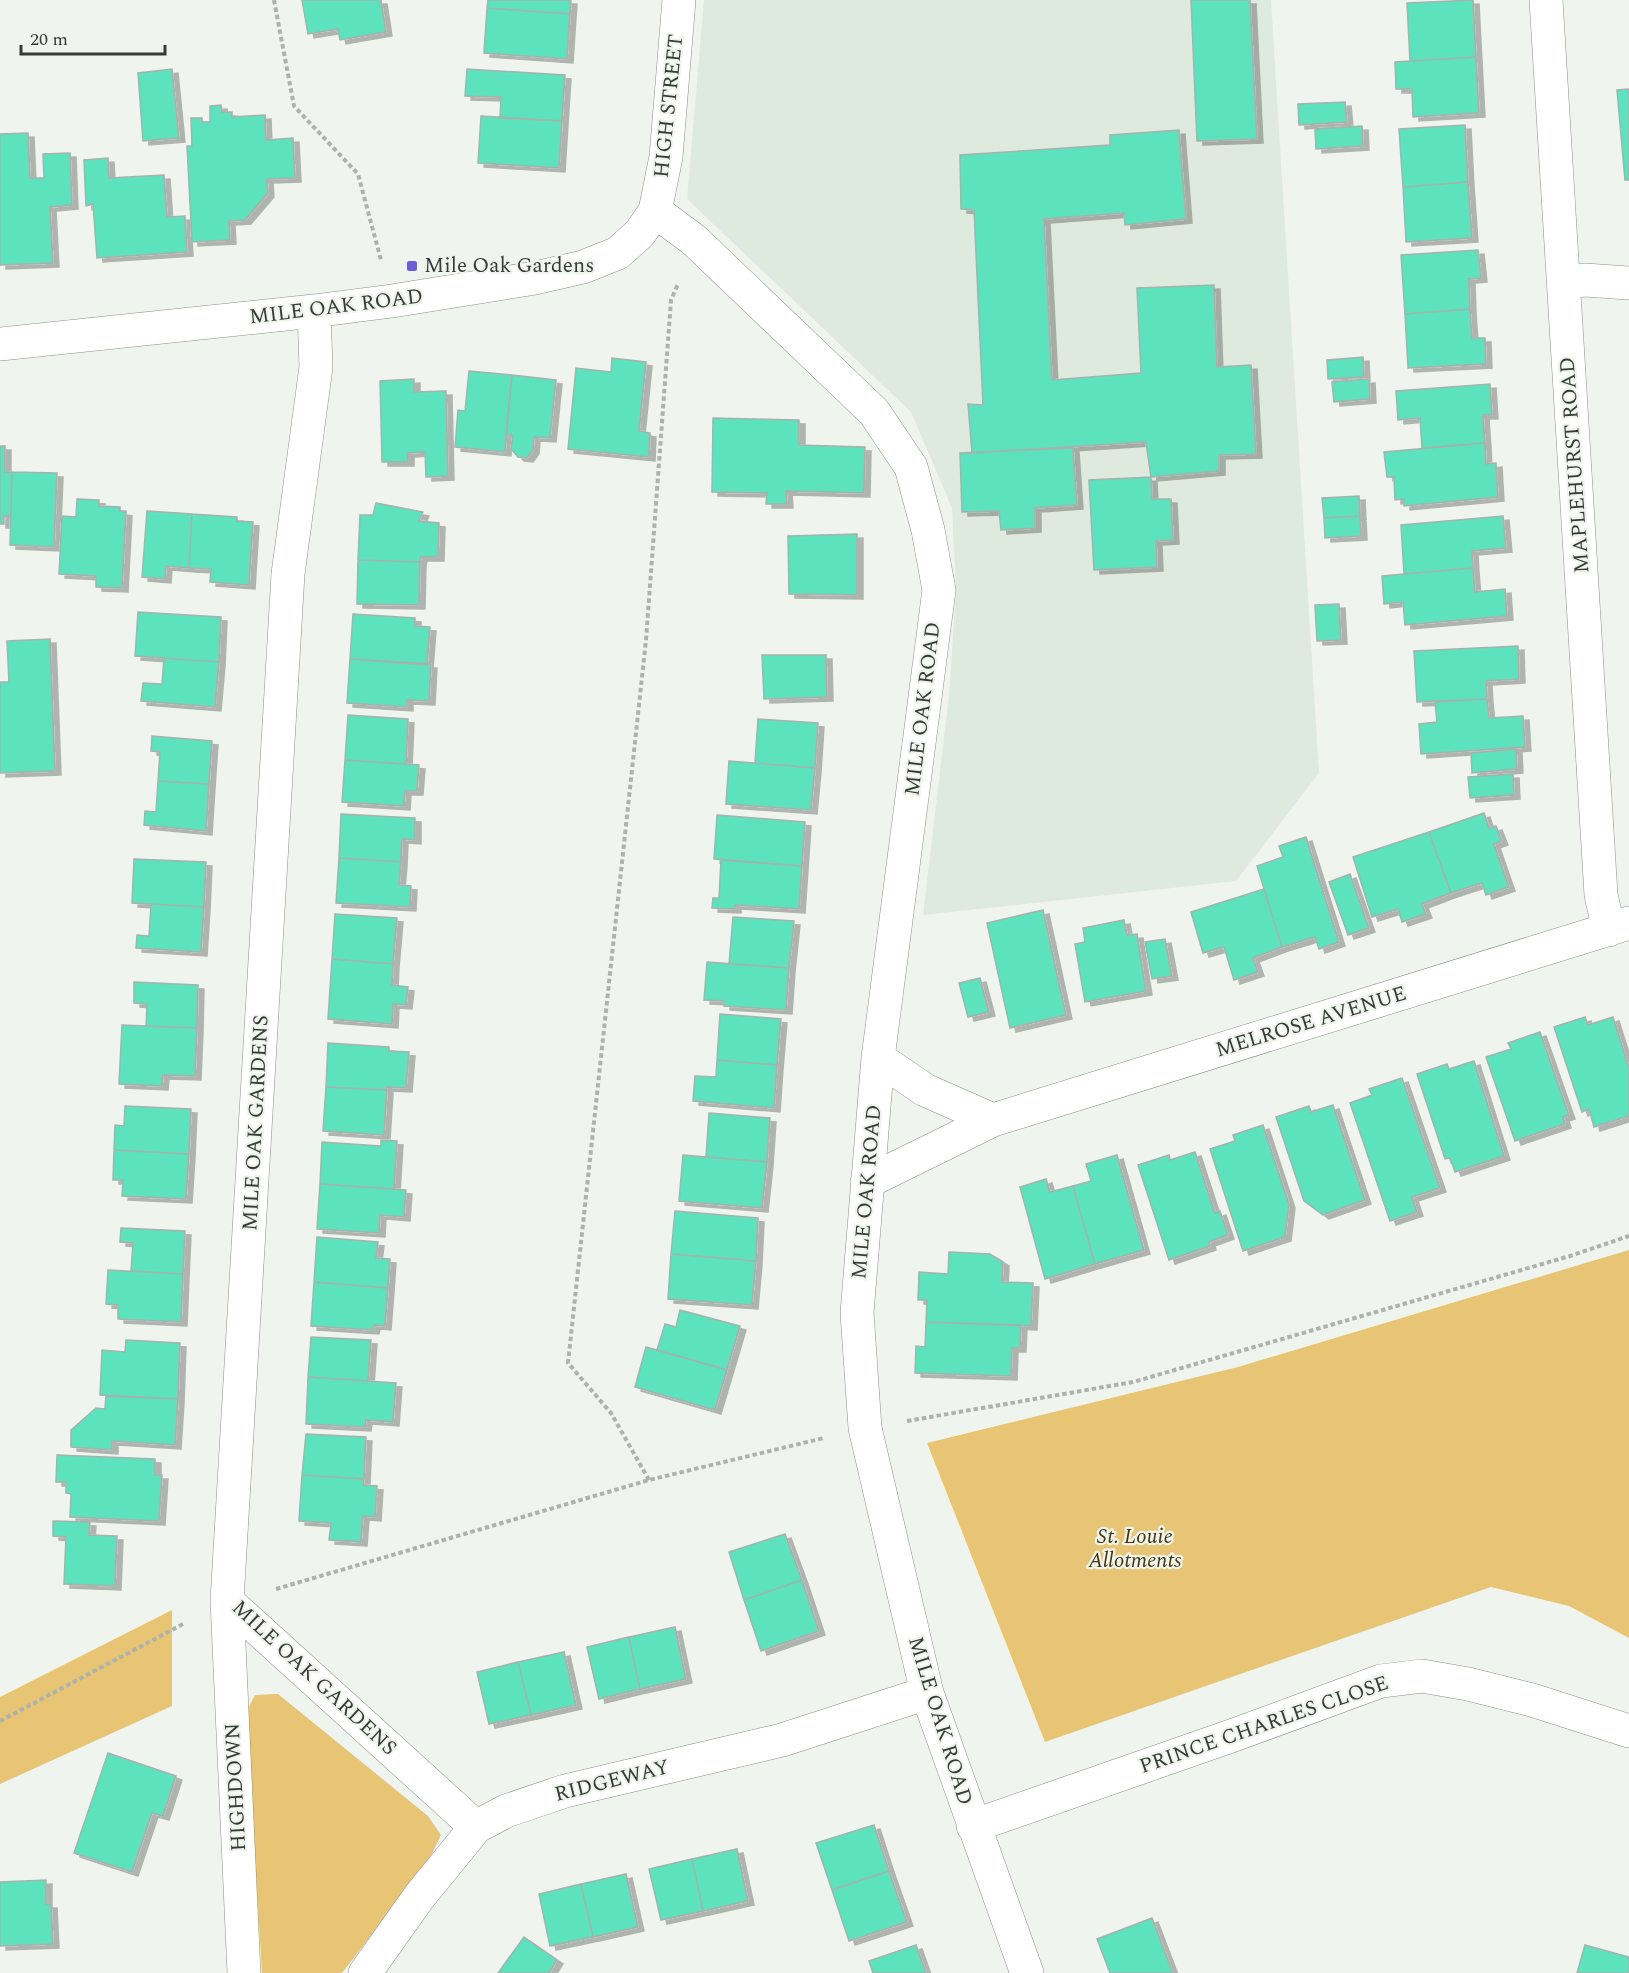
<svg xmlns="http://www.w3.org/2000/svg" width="1629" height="1973" viewBox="0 0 1629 1973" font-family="Spectral,serif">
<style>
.built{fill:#dfeade}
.green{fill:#e7c575}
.building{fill:#5ce2bd;stroke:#a7b1ad;stroke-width:1.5;filter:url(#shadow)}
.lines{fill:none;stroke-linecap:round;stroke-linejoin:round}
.minor-casing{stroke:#8a908a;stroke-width:34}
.path{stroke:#adb2ac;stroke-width:4;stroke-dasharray:4.5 3;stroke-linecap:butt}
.minor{stroke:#fff;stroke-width:33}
.poi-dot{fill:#6c5dd7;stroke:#eff5ee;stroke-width:2}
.labels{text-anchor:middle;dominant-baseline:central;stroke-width:4.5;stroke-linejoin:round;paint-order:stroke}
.street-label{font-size:21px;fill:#383a38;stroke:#eff5ee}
.poi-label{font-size:21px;fill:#383a38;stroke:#eff5ee;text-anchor:start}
.park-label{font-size:21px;font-style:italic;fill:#453407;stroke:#eff5ee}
</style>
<defs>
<filter id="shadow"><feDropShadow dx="6" dy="4" stdDeviation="0" flood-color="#0004"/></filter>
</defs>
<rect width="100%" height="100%" fill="#eff5ee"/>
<path class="built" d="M704,0H1271L1319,773L1236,881L923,915L949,695L956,591L952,508L911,412L687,199Z"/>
<path class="green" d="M1629,1250V1638L1569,1606L1491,1587L1045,1742L927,1443L1238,1367Z
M172,1610V1706L0,1784V1697Z
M278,1694L428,1816L441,1835L428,1862L342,1973H262L246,1712L255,1695Z"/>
<path class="building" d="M302,0H381L386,32L340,40L338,29L308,34Z
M488,0H571L570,14L487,8Z
M1191,0H1250L1257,139L1197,141Z
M1473,0L1476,57L1410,61L1407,3Z
M487,8L570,14L567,59L484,53Z
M1476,57L1479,113L1413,117L1412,89H1396L1395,62Z
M172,69L179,138L143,141L138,73Z
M467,69L565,75L562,121L500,118L501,97L465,96Z
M1629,89V180H1625L1617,90Z
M1345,102L1347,122L1299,125L1298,104Z
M221,105L222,112H232V117L265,115L266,140L293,138L295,178L267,179L268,193L245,220L229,221L230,240L192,242L187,146H192L191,118H202V122H210V106Z
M481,116L562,121L559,168L478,163Z
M1465,125L1468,182L1403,187L1399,129Z
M1362,126L1363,146L1316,149L1315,129Z
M1179,130L1186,219L1125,225L1124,213L1044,219L1052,380L1141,373L1137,288L1214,285L1217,367L1251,365L1256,454L1219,455V471L1151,477L1146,442L972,453L968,404L983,405L974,210L961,209L960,155L1110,145V135Z
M28,133L30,178H44L43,154L70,153L72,205L50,207L53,263L0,265V134Z
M108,158L109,178L164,175L167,217L185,216L187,252L97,258L93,204L86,206L84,160Z
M1468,182L1472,238L1406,242L1403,187Z
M1478,250L1481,278L1469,279L1470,309L1405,314L1401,255Z
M1470,309L1472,338H1485L1486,364L1408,368L1405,314Z
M1363,357L1364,377L1328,379L1327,360Z
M612,358L646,362L639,431L650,433L649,457L568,449L576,368L611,372Z
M469,371L512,375L505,452L455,447L458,410L465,411Z
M512,375L556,380L550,438L534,437L533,450L527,458L518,457L511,449L513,435H506Z
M414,379V392L446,391L448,476L426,477L425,452L408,453V462H382L380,381Z
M1369,379L1370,399L1334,402L1332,382Z
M1490,384L1492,415H1483L1485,443L1422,448L1420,418L1398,420L1396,391Z
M713,418L799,420V445L865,447L864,493L786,491L787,504H766L767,493L712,492Z
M1485,443L1486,464L1496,463L1498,497L1404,506V499L1395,500L1394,477H1387L1384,452Z
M0,446H5V472H12L11,516H4V524H0Z
M1073,448L1077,505L1035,508V528L1001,530L999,511L962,512L960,453Z
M12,472L57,473L54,547L10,545Z
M1151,477L1152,499H1171L1173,540L1156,541L1157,567L1094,570L1089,480Z
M1359,496L1360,516L1324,518L1322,498Z
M77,499L99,500V506L120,507V511L126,512L122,588L96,587V576L59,574L62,516L76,517Z
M376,503L423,512L419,521L439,523L438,557H421L420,562L358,560L360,515H373Z
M147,511L192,514L189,568L166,566L165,579L142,577Z
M192,514L237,517V521L253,522L249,585L210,582L211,569L189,568Z
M1360,516L1361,536L1325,538L1324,518Z
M1503,516L1506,548L1472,551L1473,568L1404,574L1401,525Z
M857,534V595L789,594L788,536Z
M358,560L420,562L419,605L357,604Z
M1473,568L1475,592L1505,589L1507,616L1405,625L1403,602L1384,604L1382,576Z
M1339,604L1341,640L1317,641L1315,605Z
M138,612L221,617L219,662L135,656Z
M353,614L415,618V626L430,627L427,665L350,659Z
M50,639L55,771L0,773V682H9L7,641Z
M1518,646L1519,679L1486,681L1487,699L1417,702L1414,651Z
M762,655H826L827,697L764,699Z
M164,658L219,662L215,707L141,701L143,683L162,684Z
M350,659L431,664L429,701L407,700V707L347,703Z
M1487,699L1489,718L1523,716L1525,747L1421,754L1419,724L1437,722L1435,702Z
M348,715L408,719L406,764L345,760Z
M758,719L818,723L815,768L755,763Z
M152,736L212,741L209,784L158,781L160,752L151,751Z
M1516,749L1517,769L1472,773L1471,753Z
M345,760L419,765L417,791H405L404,806L342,802Z
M729,761L815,768L811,810L726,804Z
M1513,774L1514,795L1470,798L1468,777Z
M158,781L209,784L206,831L144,825L145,811L156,812Z
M1484,813L1489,828L1496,826L1502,841L1494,844L1509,887L1486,895L1482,883L1451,893L1429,832Z
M341,814L415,818V840L402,839L401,862L339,858Z
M717,815L805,822L802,866L714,859Z
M1429,832L1451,893L1422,904L1426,914L1402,922L1398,909L1372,917L1353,857Z
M1306,837L1339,942L1319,949L1315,937L1282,947L1257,866L1283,857L1279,846Z
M339,858L401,862L399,885L411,886L410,907L336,903Z
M134,859L206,862L204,907L132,903Z
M721,860L802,866L799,909L735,905V909L712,908L713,898H719Z
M1350,874L1369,928L1348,935L1329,882Z
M1264,889L1282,947L1253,958L1258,972L1234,980L1224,947L1203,953L1191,912Z
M151,904L204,907L201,952L136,948L137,935L149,936Z
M1043,910L1066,1015L1010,1028L987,923Z
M335,914L397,918L393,964L332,959Z
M733,917L794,921L789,968L729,964Z
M1124,920L1127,935L1137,934L1146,991L1085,1002L1075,944L1085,942L1083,928Z
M1165,939L1172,976L1152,979L1145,942Z
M332,959L393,964L392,985L408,987L406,1005L393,1004L392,1024L328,1019Z
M707,962L789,968L786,1010L724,1006V1001L704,1000Z
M980,978L989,1012L968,1017L959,983Z
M134,982L198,985L197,1028L146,1026L147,1004L134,1003Z
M720,1014L781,1019L777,1065L717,1060Z
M1585,1017L1588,1025L1613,1017L1629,1068V1116L1594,1127L1589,1109L1582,1112L1554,1027Z
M122,1025L197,1028L195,1076L163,1075L162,1086L119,1084Z
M1540,1032L1569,1115L1563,1117L1565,1124L1515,1141L1486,1057L1511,1049L1508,1043Z
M328,1043L389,1047V1051L409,1052L406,1088L386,1087L387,1090L326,1087Z
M717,1060L777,1065L774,1108L693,1101L695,1076L716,1077Z
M1474,1061L1504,1156L1455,1172L1450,1158L1445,1159L1417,1074L1447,1064L1449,1069Z
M1402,1078L1440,1188L1412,1197L1417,1212L1390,1221L1350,1103L1372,1095L1369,1089Z
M326,1087L387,1090L384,1135L323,1131Z
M1333,1105L1365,1200L1323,1215L1304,1201L1276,1117L1309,1106L1311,1112Z
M125,1106L191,1109L189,1154L114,1150L115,1125L124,1126Z
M709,1113L770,1118L767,1162L706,1157Z
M1263,1125L1289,1204L1285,1237L1243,1251L1210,1149L1235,1141L1233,1135Z
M381,1140L397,1141L394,1189L320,1184L322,1142L381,1146Z
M114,1150L189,1154L186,1199L122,1196L123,1180H113Z
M1195,1152L1215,1213L1220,1211L1228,1235L1209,1242L1210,1246L1169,1260L1138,1165L1169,1155L1170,1160Z
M683,1155L767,1162L762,1208L679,1201Z
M1117,1155L1144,1250L1095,1264L1073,1186L1091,1181L1086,1164Z
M1046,1179L1050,1192L1073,1186L1095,1264L1045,1279L1020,1187Z
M320,1184L406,1190L404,1217L380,1215L379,1233L317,1229Z
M675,1211L758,1218L756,1261L671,1254Z
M121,1228L185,1231L183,1274L131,1271L133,1243L120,1242Z
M317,1237L378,1242L376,1258L390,1259L388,1288L314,1282Z
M949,1252L990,1254L1003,1262L1002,1282L1033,1283L1031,1326L926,1322L927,1300H918L919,1272L948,1274Z
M671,1254L756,1261L752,1305L668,1299Z
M108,1270L183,1274L181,1322L118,1319V1305L106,1304Z
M314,1282L388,1288L385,1326L374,1325L373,1330L311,1326Z
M680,1310L740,1326L727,1370L657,1350L665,1324L676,1327Z
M926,1322L1021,1325L1020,1348H1012L1011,1376L915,1373L916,1346L925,1347Z
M311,1337L371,1340L368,1381L308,1377Z
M126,1340L180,1343L178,1399L100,1395L102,1350L125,1352Z
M646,1347L727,1370L715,1410L635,1387Z
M308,1377L396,1383L393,1422L366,1420L365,1427L306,1424Z
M106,1396L178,1399L175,1445L112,1441V1450L71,1447V1430L96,1408L105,1409Z
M306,1434L366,1437L364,1479L302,1475Z
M57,1455L155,1459V1475H162L159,1521L70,1517L71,1494L66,1493V1482H56Z
M302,1475L364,1479L363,1485L377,1486L375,1517L363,1516L361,1542L329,1540L331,1523L299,1521Z
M53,1521L90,1522L89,1535L117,1536L115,1586L64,1584L66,1537L53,1536Z
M785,1534L802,1580L744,1600L729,1552Z
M802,1580L819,1631L761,1651L744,1600Z
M675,1627L686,1679L640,1689L629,1637Z
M629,1637L640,1689L599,1699L587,1647Z
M564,1652L576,1705L531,1715L518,1662Z
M518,1662L531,1715L489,1724L477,1672Z
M108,1753L176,1776L163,1816L152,1813L132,1872L74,1853Z
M874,1825L889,1871L832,1890L816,1843Z
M737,1849L748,1901L703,1911L692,1859Z
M692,1859L703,1911L661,1920L649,1869Z
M889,1871L907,1922L849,1941L832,1890Z
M626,1874L638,1927L593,1937L581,1884Z
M46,1880V1904H51L53,1944L0,1946V1882Z
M581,1884L593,1937L550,1946L539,1894Z
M1152,1918L1173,1973H1110L1097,1939Z
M524,1937L557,1960L549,1973H498Z
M916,1945L926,1973H873L869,1961Z
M1585,1945L1629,1957V1973H1577Z"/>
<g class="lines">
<g class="minor-casing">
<path id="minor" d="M1546,0L1601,895L1609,930
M655,211L694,240L874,412L911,467L928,530L939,590L878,1058L857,1313L865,1428L927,1693L1027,1973
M1564,283L1585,280L1629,283
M0,344L314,311L392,301L535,278L583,267L618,253L640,233L655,211L666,157L679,0
M878,1058L925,1090L993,1120
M867,1182L993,1120L1629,923
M227,1601L476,1827
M973,1826L1234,1735L1381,1681L1422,1676L1468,1684L1532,1700L1629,1731
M244,1973L227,1601L288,574L316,367L314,311
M365,1973L419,1897L476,1827L506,1811L565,1791L782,1740L927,1693"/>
</g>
<path class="path" d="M274,0L294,106L358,174L381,260
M907,1421L1133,1382L1570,1256L1629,1236
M649,1480L611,1413L568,1363L646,640L671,300L678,284
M276,1589L649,1480L824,1438
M0,1721L185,1623"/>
<use href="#minor" class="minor"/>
</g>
<rect class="poi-dot" x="406" y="260" width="12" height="12" rx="3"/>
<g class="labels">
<g class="street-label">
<text transform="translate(669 106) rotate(-84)">HIGH STREET</text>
<text transform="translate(336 307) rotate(-7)">MILE OAK ROAD</text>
<text transform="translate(1575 465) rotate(-94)">MAPLEHURST ROAD</text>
<text transform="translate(923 709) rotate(-83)">MILE OAK ROAD</text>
<text transform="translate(1311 1022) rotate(-17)">MELROSE AVENUE</text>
<text transform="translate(256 1123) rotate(-87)">MILE OAK GARDENS</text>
<text transform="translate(867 1192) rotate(-85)">MILE OAK ROAD</text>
<text transform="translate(314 1678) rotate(43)">MILE OAK GARDENS</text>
<text transform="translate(940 1721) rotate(73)">MILE OAK ROAD</text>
<text transform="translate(1264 1725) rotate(-19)">PRINCE CHARLES CLOSE</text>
<text transform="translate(612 1781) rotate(-14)">RIDGEWAY</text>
<text transform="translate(236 1787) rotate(-93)">HIGHDOWN</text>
</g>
<g class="poi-label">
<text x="424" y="266">Mile Oak Gardens</text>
</g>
<g class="park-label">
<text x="1135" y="1537">St. Louie<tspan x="1135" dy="24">Allotments</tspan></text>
</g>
</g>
<path d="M21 45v9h144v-9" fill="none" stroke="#383a38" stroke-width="3"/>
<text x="30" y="45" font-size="18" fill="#383a38" stroke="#eff5ee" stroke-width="4.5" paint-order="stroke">20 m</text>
</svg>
